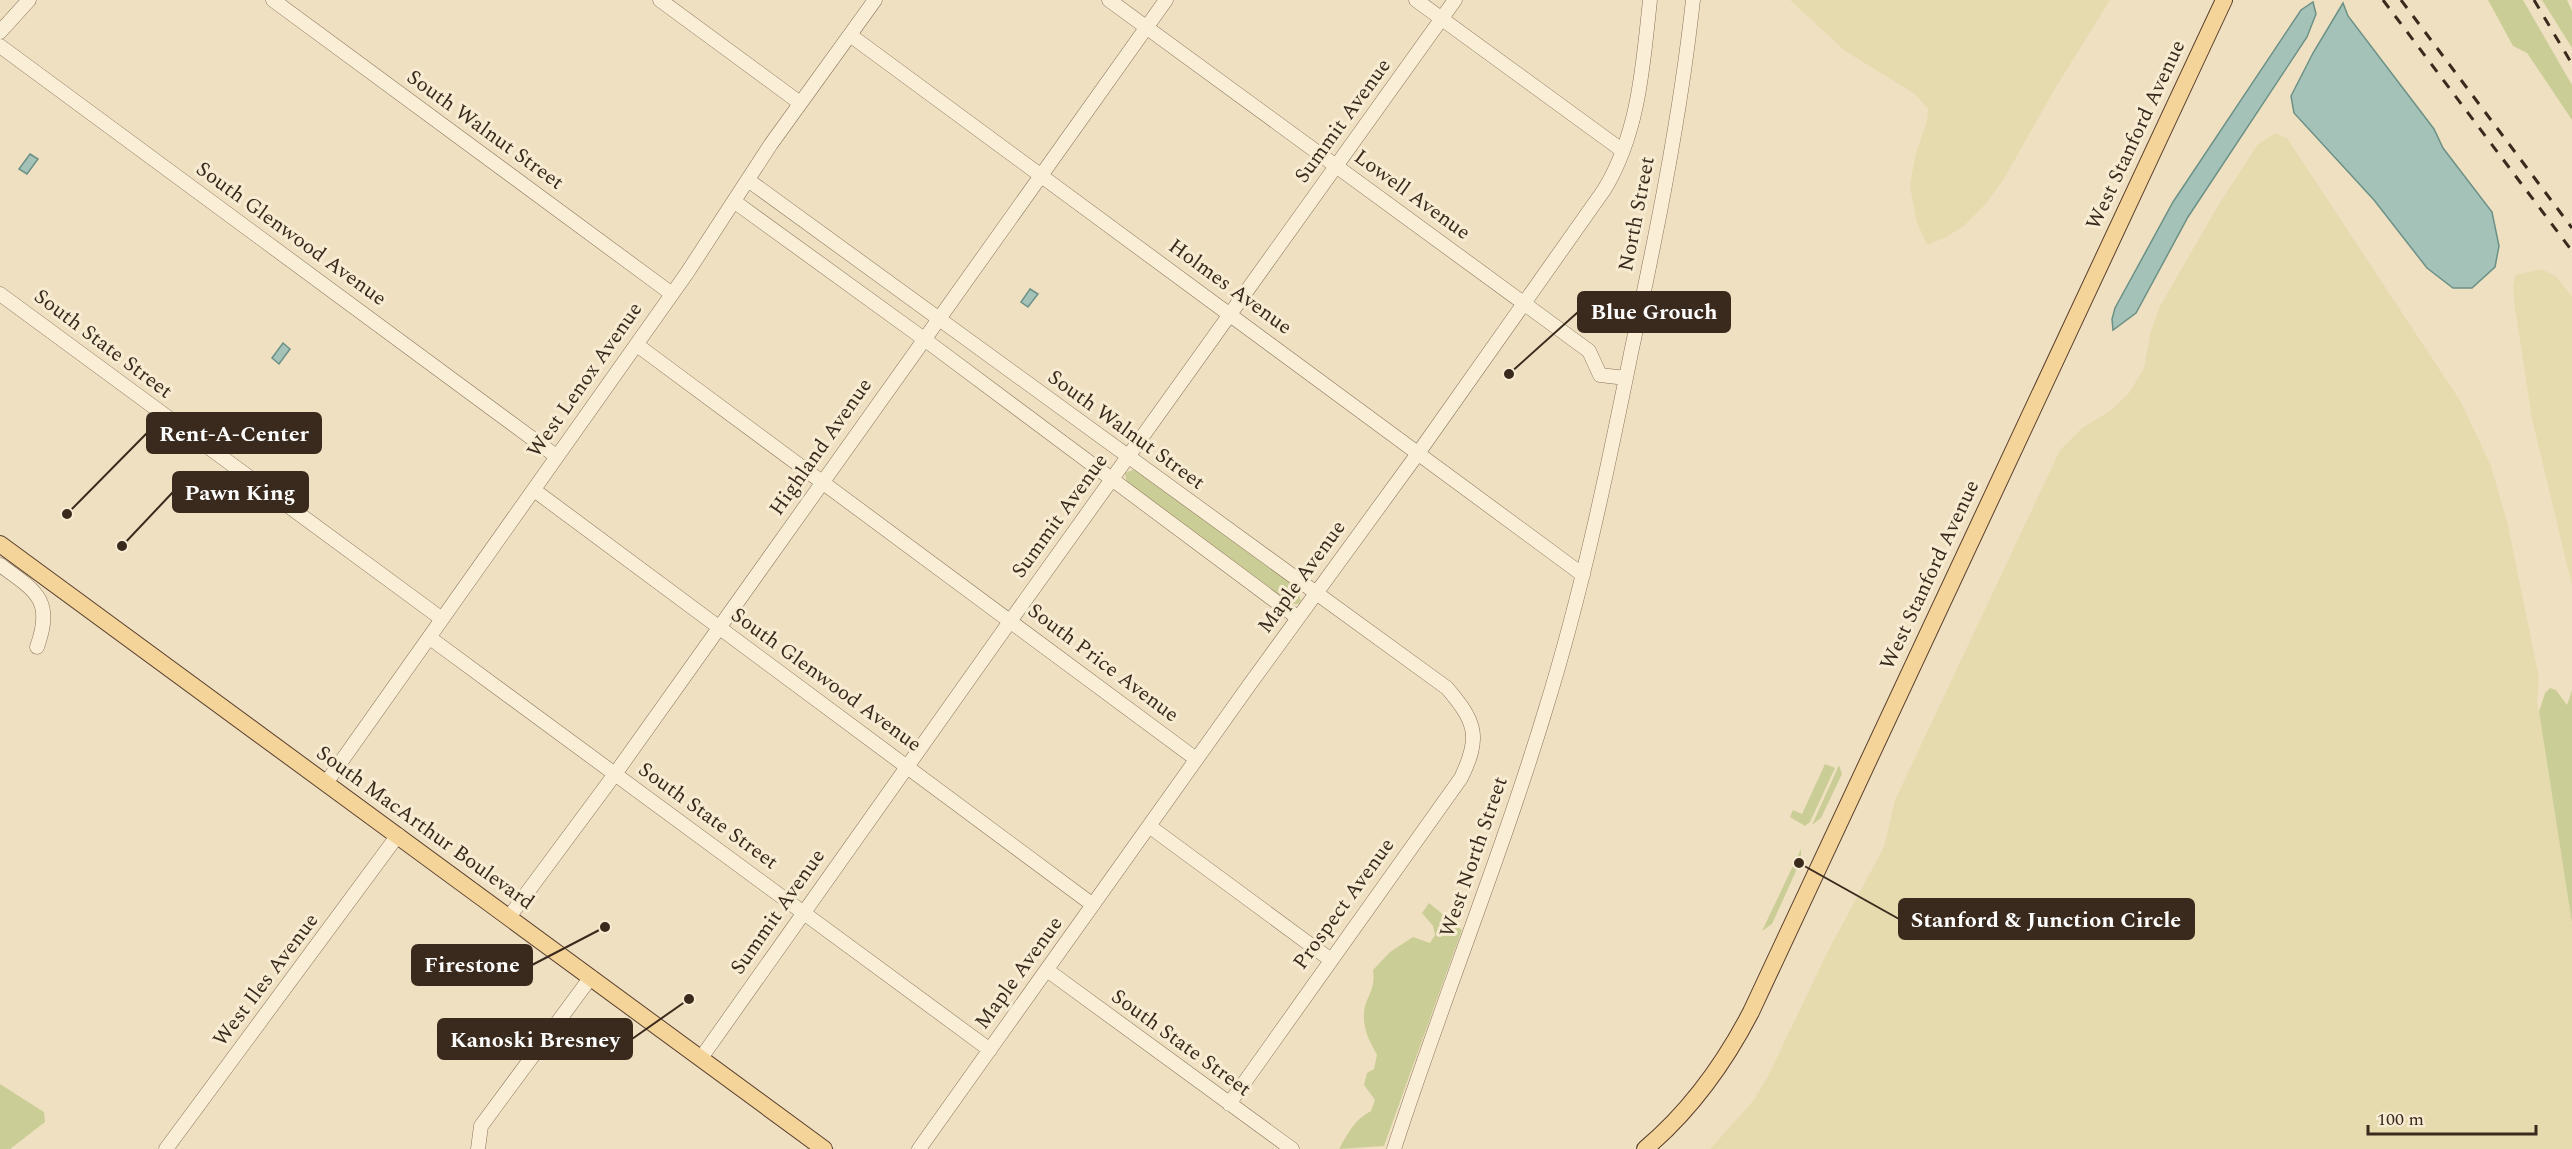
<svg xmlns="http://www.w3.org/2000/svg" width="2572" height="1149" viewBox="0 0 2572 1149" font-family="Spectral,serif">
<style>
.farmland{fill:#e6dbaf}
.green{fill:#cace96}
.water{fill:#a5c2b8;stroke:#6b9186;stroke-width:1.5}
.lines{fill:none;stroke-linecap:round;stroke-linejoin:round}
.minor-casing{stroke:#8a7159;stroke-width:15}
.major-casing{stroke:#583f2d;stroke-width:18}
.minor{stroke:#faeed6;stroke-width:14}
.major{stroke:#f4d499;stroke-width:16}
.rail{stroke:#3a2a1d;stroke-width:3;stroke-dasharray:10 10;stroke-linecap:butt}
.labels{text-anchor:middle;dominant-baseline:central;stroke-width:6;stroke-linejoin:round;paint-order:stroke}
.street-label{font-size:21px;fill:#3a2a1d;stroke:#f7ebd2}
.leader{fill:none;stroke:#3a2a1d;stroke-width:2}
.callout-dot{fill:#3a2a1d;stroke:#f7ebd2;stroke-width:2}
.callout{fill:#3a2a1d;stroke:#3a2a1d;stroke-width:2}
.callout-label{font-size:22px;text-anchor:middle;font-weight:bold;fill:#fff}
</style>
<rect width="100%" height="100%" fill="#f0e0c2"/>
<path class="farmland" d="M1790,0H2110L2053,92L2004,179L1985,205L1964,226L1944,238L1927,245L1916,220L1910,186L1915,156L1927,121L1928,109L1915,94L1845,51Z
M2275,133L2287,138L2461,402L2491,466L2508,525L2539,678L2537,701L2572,923V1149H1710L1753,1101L1767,1078L1829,949L1884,847L1895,800L2060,450L2082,428L2110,411L2129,393L2144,368L2150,334L2160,306L2219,204L2258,144Z
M2542,269L2557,277L2572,297V586L2532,419L2515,308L2513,287L2515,275Z"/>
<path class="green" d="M2488,0H2523L2572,85V120L2527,53L2513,46Z
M2542,0H2567L2572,11V48Z
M1135,469L1296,585L1301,601L1298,604H1288L1127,484L1125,473Z
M2550,688L2556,690L2567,705L2572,690V923L2539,712L2545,693Z
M1825,764L1835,768L1810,822L1805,826L1790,817L1793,810L1802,814Z
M1839,765L1842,774L1821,818L1812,825Z
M1801,849V860L1772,924L1762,931Z
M1429,903L1462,930L1384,1146L1339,1149C1348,1133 1355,1119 1371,1111L1375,1100L1364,1085L1367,1073L1374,1069L1377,1055C1370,1042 1363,1030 1364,1015C1364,997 1376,993 1373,970L1390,952L1413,937L1430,943L1435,935L1433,926L1422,913Z
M0,1084L44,1112L45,1122L10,1149H0Z"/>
<path class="water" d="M2313,2L2316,14L2307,37L2188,217L2136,313L2113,330L2112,319L2115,308L2173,202L2301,10Z
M2343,3L2348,16L2434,129L2443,148L2492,212L2499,246L2495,267L2472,288H2453L2427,268L2374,200L2294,113L2291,96L2313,53Z
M30,154L38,159L27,174L19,169Z
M1030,289L1038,294L1028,307L1021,302Z
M283,343L290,349L279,364L272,358Z"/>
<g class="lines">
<g class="minor-casing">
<path id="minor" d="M273,0L672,294
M660,0L800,103
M1109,0L1589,351L1600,375L1626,378
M1416,0L1623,151
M0,32L29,0
M850,35L1583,575
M0,46L556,456
M748,180L1447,688C1476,722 1481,737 1461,778L1229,1104
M735,202L924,339L1298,618
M0,294L442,619
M637,345L1196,759
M534,490L1093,905
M0,565C36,591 54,600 37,647
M430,638L990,1050
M326,783L687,273L771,144L875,0
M1149,826L1331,960
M509,917L615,774L1166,0
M1047,970L1292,1149
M701,1058L1011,620L1455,0
M166,1149L398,835
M478,1149L481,1126L591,977
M919,1149L1250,684L1419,452L1604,190C1639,133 1643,65 1650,0
M1394,1149C1442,1001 1501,857 1546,708C1582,592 1607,472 1631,353C1656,236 1680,119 1693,0"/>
</g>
<g class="major-casing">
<path id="major" d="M0,544L824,1149
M1645,1149C1690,1111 1724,1064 1751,1012L2224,0"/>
</g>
<use href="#minor" class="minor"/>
<use href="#major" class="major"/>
<path class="rail" d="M2383,0L2572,251
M2401,0L2572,228
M2534,0L2572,64"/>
</g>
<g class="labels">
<g class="street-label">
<text transform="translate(1343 121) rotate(-54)">Summit Avenue</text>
<text transform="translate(485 130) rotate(36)">South Walnut Street</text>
<text transform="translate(2136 135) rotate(-65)">West Stanford Avenue</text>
<text transform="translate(1412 195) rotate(36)">Lowell Avenue</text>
<text transform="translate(1637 214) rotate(-79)">North Street</text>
<text transform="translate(291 234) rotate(36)">South Glenwood Avenue</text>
<text transform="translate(1230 287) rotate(36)">Holmes Avenue</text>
<text transform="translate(103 344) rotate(37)">South State Street</text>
<text transform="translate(585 380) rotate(-55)">West Lenox Avenue</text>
<text transform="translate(1126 430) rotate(36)">South Walnut Street</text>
<text transform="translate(821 447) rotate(-55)">Highland Avenue</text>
<text transform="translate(1060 516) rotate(-54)">Summit Avenue</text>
<text transform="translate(1930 575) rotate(-65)">West Stanford Avenue</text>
<text transform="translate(1302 577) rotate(-54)">Maple Avenue</text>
<text transform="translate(1103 663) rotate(37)">South Price Avenue</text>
<text transform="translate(826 680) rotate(36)">South Glenwood Avenue</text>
<text transform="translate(708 816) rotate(36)">South State Street</text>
<text transform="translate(425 828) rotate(36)">South MacArthur Boulevard</text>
<text transform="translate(1474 857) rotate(-71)">West North Street</text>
<text transform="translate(1344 904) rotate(-54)">Prospect Avenue</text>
<text transform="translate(778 912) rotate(-55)">Summit Avenue</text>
<text transform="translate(1019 973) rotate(-54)">Maple Avenue</text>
<text transform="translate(266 980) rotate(-53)">West Iles Avenue</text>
<text transform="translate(1181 1043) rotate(36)">South State Street</text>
</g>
</g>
<path class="leader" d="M1509 374L1578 312M67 514L147 433M122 546L173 492M1799 863L1899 919M605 927L532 965M689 999L632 1039"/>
<g class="callout-dot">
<circle cx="1509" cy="374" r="6"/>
<circle cx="67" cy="514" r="6"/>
<circle cx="122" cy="546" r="6"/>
<circle cx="1799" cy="863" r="6"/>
<circle cx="605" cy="927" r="6"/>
<circle cx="689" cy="999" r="6"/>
</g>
<g class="callout">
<rect x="1578" y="292" width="152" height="40" rx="6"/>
<rect x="147" y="413" width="174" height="40" rx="6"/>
<rect x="173" y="472" width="135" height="40" rx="6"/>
<rect x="1899" y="899" width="295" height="40" rx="6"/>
<rect x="412" y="945" width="120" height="40" rx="6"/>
<rect x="438" y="1019" width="194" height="40" rx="6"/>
</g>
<g class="callout-label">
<text x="1654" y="319">Blue Grouch</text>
<text x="234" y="441">Rent-A-Center</text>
<text x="240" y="500">Pawn King</text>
<text x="2046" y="927">Stanford &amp; Junction Circle</text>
<text x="472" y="972">Firestone</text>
<text x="535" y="1047">Kanoski Bresney</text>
</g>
<path d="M2368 1125v9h168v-9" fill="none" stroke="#3a2a1d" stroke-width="3"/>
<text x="2377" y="1125" font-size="18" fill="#3a2a1d" stroke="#f7ebd2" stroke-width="4.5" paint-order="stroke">100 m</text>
</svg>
